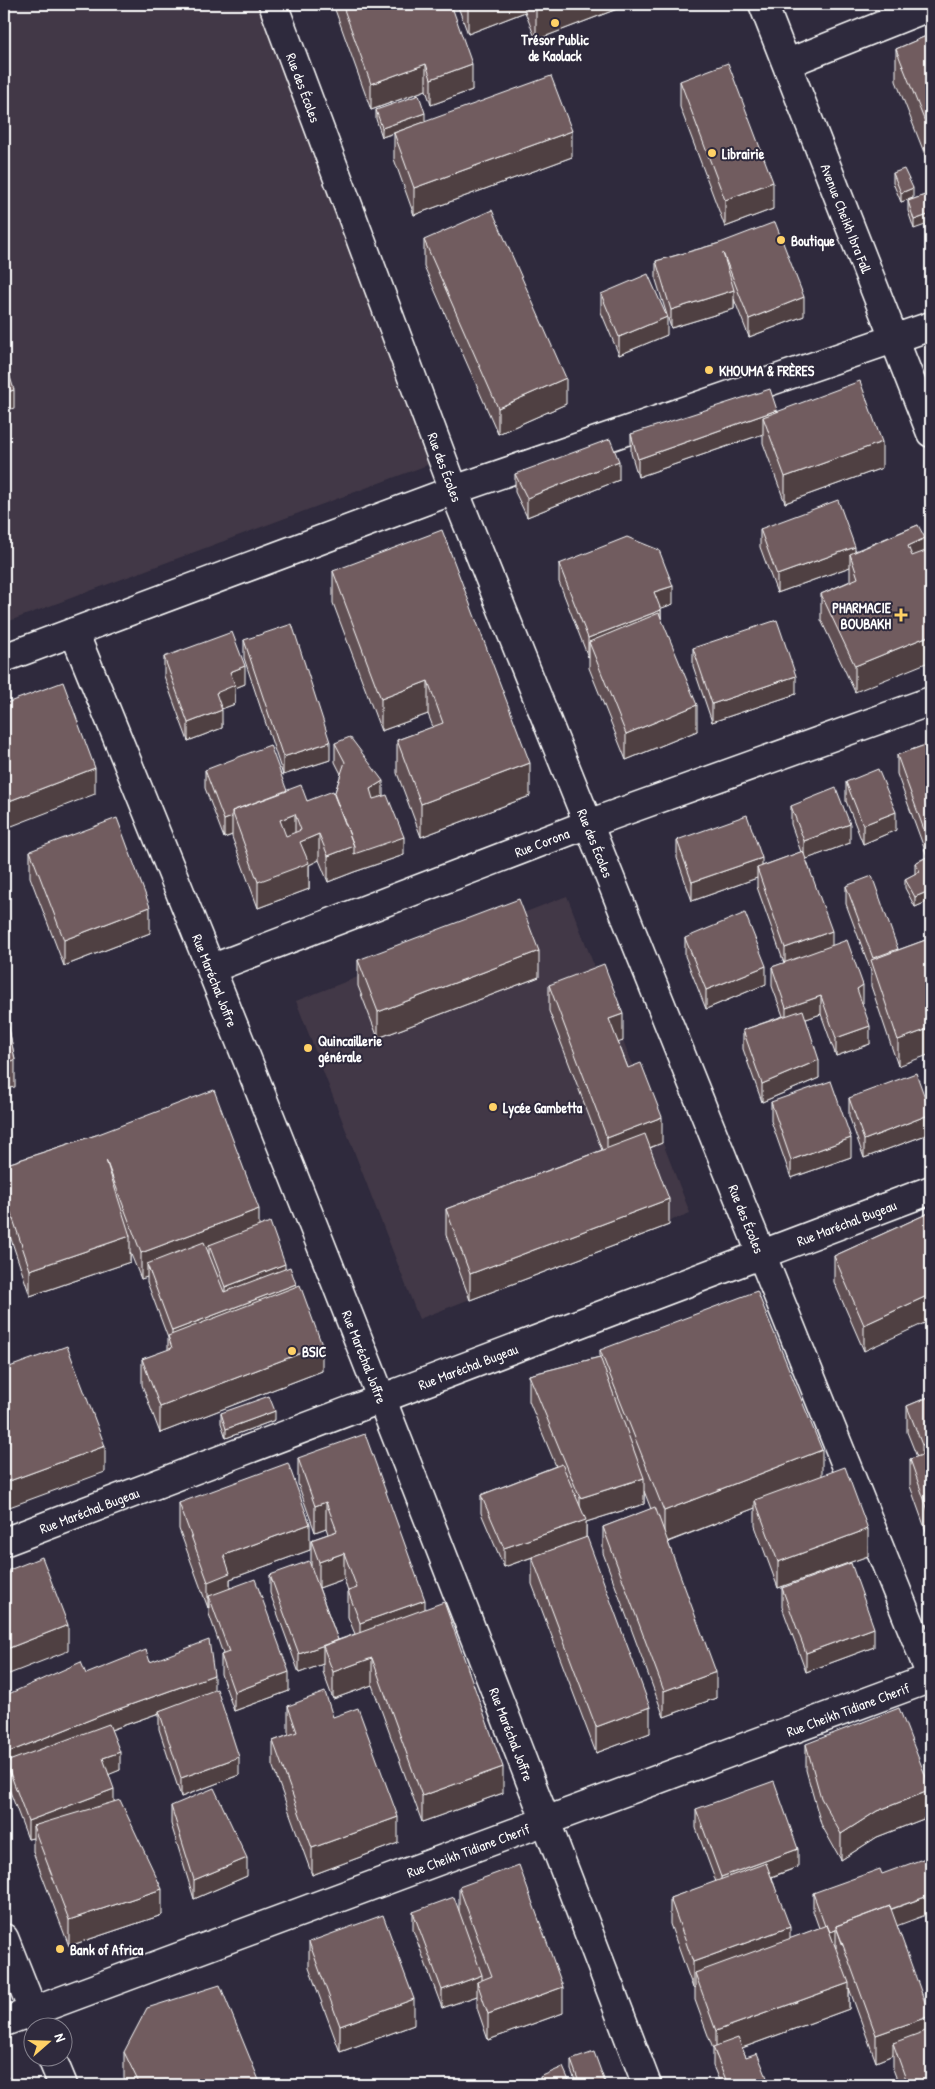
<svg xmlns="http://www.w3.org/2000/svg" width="935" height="2089" viewBox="0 0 935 2089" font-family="'Patrick Hand',sans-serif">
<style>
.built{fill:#433947}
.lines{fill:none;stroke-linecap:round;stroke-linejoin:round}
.minor-casing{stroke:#fff;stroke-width:31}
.minor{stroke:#2f2a3d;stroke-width:28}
.wall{fill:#614f52;stroke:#fff;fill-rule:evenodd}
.shaded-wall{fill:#4f4042;stroke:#fff}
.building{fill:#715c5f;stroke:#fff;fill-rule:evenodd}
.poi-dot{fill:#ffd166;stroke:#2f2a3d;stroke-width:2}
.labels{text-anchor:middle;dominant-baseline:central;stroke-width:4;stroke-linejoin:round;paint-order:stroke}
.poi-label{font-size:14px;font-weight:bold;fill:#fff;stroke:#2f2a3d;text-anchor:start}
.street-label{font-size:14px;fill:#fff;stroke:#2f2a3d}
</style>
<rect width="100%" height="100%" fill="#2f2a3d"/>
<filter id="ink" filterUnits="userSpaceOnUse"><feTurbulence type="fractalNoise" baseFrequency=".02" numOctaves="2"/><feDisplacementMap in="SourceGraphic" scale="10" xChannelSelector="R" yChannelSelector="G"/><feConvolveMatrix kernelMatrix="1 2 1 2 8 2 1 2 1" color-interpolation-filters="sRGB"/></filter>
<g filter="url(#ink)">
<path class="built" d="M4,4H259L430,464L4,623Z
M567,896L690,1213L419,1319L296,1001Z"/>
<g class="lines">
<g class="minor-casing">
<g id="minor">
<path id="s1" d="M273,4L454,490L931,1676"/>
<path id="s2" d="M763,4L931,433"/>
<path d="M788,63L931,6"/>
<path id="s3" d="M74,632C272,1113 461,1598 647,2085"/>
<path d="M4,658L454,490L931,326"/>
<path id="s4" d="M213,968L588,824L931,701"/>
<path id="s5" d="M4,1542L931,1190"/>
<path d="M4,1938L39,2026"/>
<path id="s6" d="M4,2022L931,1678"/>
<path d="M51,2056L63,2085"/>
</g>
</g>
<use href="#minor" class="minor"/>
</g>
<path class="wall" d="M333,4H451L472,90L431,105L426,90L371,110Z
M457,4H630L536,40L525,12L468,34Z
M931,34V158L927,160L896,81V49Z
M680,81L773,209L725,227L680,107Z
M376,110L425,122L572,157L414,215L394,159V133L401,131L382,137L376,119Z
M893,173L913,198L901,202L893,183Z
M931,193L914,229L908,211V201Z
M424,240L566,404L498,434L424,266Z
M720,243L804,316L749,337L734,299V309L671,328L656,280V261Z
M601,294L667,335L619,355L601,312Z
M777,411L882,468L785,503L763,443V434L638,477L631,453V434Z
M515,474L619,480L527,517L515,492Z
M918,525L855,692L821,620V594L850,581V567L777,593L760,547V529L855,551Z
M559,564L673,604L661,608V619L697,731L626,760L589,668V656L588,657L559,582Z
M333,571L530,796L421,837L397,773V740L433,727L428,714L381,731L333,603Z
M244,640L330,760L283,775L244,658Z
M693,648L796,694L712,722L693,666Z
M164,657L245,684L235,688V704L221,709L222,728L188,741L164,676Z
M335,743L383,796L404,855L354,872L328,882L319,860L309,865V889L258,908L232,837V835L224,838L205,788V770L287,791L307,801L334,795L341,774L335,762Z
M931,743V902L929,901L915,907L905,888V879L915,874V863L931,855L927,856L897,774V755Z
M846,782L896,830L863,844L846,801Z
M791,806L850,843L806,859L832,946L863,1003H862L870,1044L836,1056L821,1014L806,1019L819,1078L762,1102L743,1049V1030L783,1016L772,986V967L784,963L757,887V878L692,901L677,858V840L762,866L801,852L791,824Z
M30,851L150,933L64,966L30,877Z
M846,886L898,950L931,938L898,1066L871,986V971L846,904Z
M685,938L766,984L706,1009L685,956Z
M358,960L539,977L378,1038L358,986Z
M549,985L623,1041L618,1042L628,1068L662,1143L650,1148L669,1225L470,1300L446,1235V1209L602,1150L549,1011Z
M4,1002L15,1060V1087L4,1089Z
M849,1098L931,1133L864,1158L849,1116Z
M771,1102L851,1157L791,1178L771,1121Z
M96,1135L259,1226L296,1287L322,1371L160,1433L142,1385V1359L168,1350V1338L147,1282V1277L141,1279L130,1252V1262L30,1296L4,1218V1165Z
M931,1212L864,1351L834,1282V1256Z
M600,1350L822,1476L868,1556L778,1588L755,1526V1508L668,1542L716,1698L664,1717L603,1553V1527L651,1509L644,1491V1504L586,1522V1537L650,1733L596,1753L532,1584V1557L550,1551L504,1567L481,1513V1495L556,1466L529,1401V1375L600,1357Z
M931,1396V1545L910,1486V1459L917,1457L907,1432V1406Z
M221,1413L275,1420L226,1438L221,1423Z
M298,1458L425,1609L503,1793L422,1822L372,1685L333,1699L323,1672V1664L299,1673L270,1593V1575L311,1566V1540L328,1534L326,1528L315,1532L298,1484ZM344,1579L348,1592V1617L355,1634L338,1640L319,1588Z
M179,1503L310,1550L230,1579V1588L289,1691L234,1711L221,1674V1655L223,1654L209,1614V1607L208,1608L179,1529Z
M782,1588L874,1647L806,1672L782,1607Z
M150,1662L214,1690L239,1775L181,1797L159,1729V1713L111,1730L120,1770L109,1774L114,1801L162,1915L69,1946L33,1852V1838L28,1839L6,1781V1771L4,1772V1696L86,1674Z
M288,1706L333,1717L398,1843L312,1875L273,1767V1741L289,1735L288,1732Z
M806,1744L931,1816L877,1837L841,1860L821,1824L806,1770Z
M171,1806L247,1876L194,1899L171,1824Z
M696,1809L798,1867L772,1877L790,1939L819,1928L813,1911V1893L897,1926L930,2030L931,2085H899L893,2069V2055L876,2062L849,1988V2009L742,2048L746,2057L770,2085H721L713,2066V2049L695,2000V1987L693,1988L670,1924V1898L716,1882L696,1828Z
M459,1887L563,2013L488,2040L477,2008V1996L442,2008L413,1930V1912L459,1913Z
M309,1942L414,2025L340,2052L309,1968Z
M124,2052L261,2085H127L124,2078Z
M571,2060L606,2085H577L571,2070Z
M540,2077L571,2085H540Z"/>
<path class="shaded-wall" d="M468,4H525V12L468,34Z
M546,4H630L536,40V7Z
M652,4H663L652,8Z
M426,64V90L371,110V84Z
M472,64V90L431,105V79Z
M425,113V122L382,137V128Z
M931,125V158L927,160V127Z
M572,131V157L414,215V188Z
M773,182V209L725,227V200Z
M913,188V198L901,202V193Z
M931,214V223L914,229V220Z
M734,290V309L671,328V310Z
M804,297V316L749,337V319Z
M667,317V335L619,355V337Z
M566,378V404L498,434V408Z
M14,390V408L4,411V393Z
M777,410V429L763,417V434L638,477V459Z
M882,442V468L785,503V477Z
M619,461V480L527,517V498Z
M925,538V565L908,572V546Z
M855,547V565L850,554V567L777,593V575Z
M673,586V604L654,611V592Z
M661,610V628L589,642V656L588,657V638Z
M931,635V661L855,692V666Z
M245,666V684L235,688V704L216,711V693L230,672Z
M796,676V694L712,722V704Z
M428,681V714L381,731V699Z
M697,705V731L626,760V734Z
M222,710V728L188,741V723Z
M330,742V760L283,775V757Z
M530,763V796L421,837V804Z
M95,768V794L4,829V803Z
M383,781V800L370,808V789Z
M896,812V830L863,844V825Z
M295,814V840L280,846V820Z
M232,817V835L224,838V820Z
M850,824V843L804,860V841Z
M319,834V860L309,865V889L258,908V882L300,842Z
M931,836V855L927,856V838Z
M404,837V855L354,872L328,882V856L354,846Z
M762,858V876L757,868V878L692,901V882Z
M929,891V901L915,907V897Z
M150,907V933L64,966V940Z
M832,931V949L785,966V948Z
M539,951V977L378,1038V1012Z
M766,966V984L706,1009V990Z
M863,985V1003L857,1008V989Z
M821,996V1014L786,1026V1008Z
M623,1014V1041L609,1046V1019Z
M870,1026V1044L836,1056V1038Z
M931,1028V1054L898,1066V1040Z
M819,1060V1078L762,1102V1084Z
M931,1114V1133L864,1158V1140Z
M662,1117V1143L607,1164V1138Z
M851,1138V1157L791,1178V1160Z
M669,1199V1225L470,1300V1274Z
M259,1209V1235L209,1245V1254L151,1275L147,1264V1277L141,1279V1253Z
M130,1236V1262L30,1296V1270Z
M285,1264V1283L225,1305V1287Z
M296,1284V1303L172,1347V1331Z
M931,1294V1320L864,1351V1325Z
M322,1345V1371L160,1433V1407Z
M275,1411V1420L226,1438V1429Z
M931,1441V1467L922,1471V1445Z
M105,1446V1472L4,1509V1483Z
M822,1450V1483L755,1500V1508L664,1543V1511Z
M644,1478V1504L586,1522V1538L504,1567V1548L580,1522V1498Z
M326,1502V1528L315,1532V1506Z
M310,1524V1550L230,1579V1599L209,1596V1607L208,1608V1582L224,1555Z
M868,1529V1556L778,1588V1562Z
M344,1553V1579L319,1588V1562Z
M425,1600V1626L360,1649V1623Z
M68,1625V1651L4,1676V1650Z
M874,1628V1647L806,1672V1653Z
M338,1640L323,1646V1664L299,1673V1654Z
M372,1658V1685L333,1699V1672Z
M289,1672V1691L234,1711V1692Z
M716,1672V1698L664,1717V1691Z
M214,1675V1693L159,1711V1713L102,1733L6,1762V1771L4,1772V1754L102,1715Z
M650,1707V1733L596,1753V1727Z
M120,1752V1770L103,1777V1758Z
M239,1757V1775L181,1797V1778Z
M503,1767V1793L422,1822V1796Z
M114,1789V1807L33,1826V1838L28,1839V1821Z
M931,1790V1816L877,1837L841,1860V1834L877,1811Z
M398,1817V1843L312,1875V1848Z
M798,1849V1867L721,1895V1877Z
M247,1858V1876L194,1899V1880Z
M162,1889V1915L69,1946V1920Z
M931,1895V1913L843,1946L837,1929Z
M790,1927V1953L695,1973V1987L693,1988V1962Z
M836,1930V1948L827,1933Z
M482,1975V1994L477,1982V1996L442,2008V1990Z
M849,1983V2009L717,2057L716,2055V2031Z
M563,1987V2013L488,2040V2014Z
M414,1999V2025L340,2052V2026Z
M930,2016V2042L893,2043V2055L876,2062V2035Z"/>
<path class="building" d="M342,4H451L472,64L431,79L426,64L371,84Z
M535,4H546L536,7Z
M931,34V125L927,127L896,49Z
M728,63L773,182L725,200L680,81Z
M551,76L572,131L414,188L394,133Z
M419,95L425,113L382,128L376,110Z
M904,169L913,188L901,193L893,173Z
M931,193V214L914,220L908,201Z
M492,210L566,378L498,408L424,240Z
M775,222L804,297L749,319L723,253L734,290L671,310L656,261L720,243Z
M648,274L667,317L619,337L601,294Z
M4,357L14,390L4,393Z
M860,381L882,442L785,477L763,417Z
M770,389L777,410L638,459L631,434Z
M610,439L619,461L527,498L515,474Z
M838,500L855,547L777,575L760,529Z
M918,525L925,538L908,546L912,556L931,549V635L855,666L821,594L858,578L850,554Z
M442,530L530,763L421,804L397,740L443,723L428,681L381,699L333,571Z
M627,537L659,550L673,586L654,592L661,610L588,638L559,564Z
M659,613L697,705L626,734L589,642Z
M777,620L796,676L712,704L693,648Z
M292,624L330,742L283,757L244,640Z
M232,632L245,666L230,672L235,685L216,693L222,710L188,723L164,657Z
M63,682L95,768L4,803V704Z
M350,737L383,781L370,789L373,799L387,795L404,837L354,854V846L334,795L345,762L335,743Z
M931,743V836L927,838L897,755Z
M270,745L287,791L232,811V817L224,820L205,770Z
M878,769L896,812L863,825L846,782Z
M301,785L307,801L333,791L354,846L328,856L319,834L300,842L309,863L258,882L232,811ZM295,814L301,830L286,836L280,820Z
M836,788L850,824L804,841L791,806Z
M747,815L762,858L692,882L677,840Z
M117,818L150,907L64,940L30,851Z
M803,851L832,931L785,948L757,868Z
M931,855V892L929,891L915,897L905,879L920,871L915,863Z
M872,876L898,949L873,958L846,886Z
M519,899L539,951L378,1012L358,960Z
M745,913L766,966L706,990L685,938Z
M931,938V1028L898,1040L871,960Z
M847,940L863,985L857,989L870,1026L836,1038L821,996L786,1008L772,967Z
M604,964L623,1014L609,1019L628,1068L641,1063L662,1117L607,1138L549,985Z
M4,1002L15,1060L4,1063Z
M803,1010L819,1060L762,1084L743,1030Z
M916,1073L931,1114L864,1140L849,1098Z
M831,1081L851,1138L791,1160L771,1102Z
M214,1090L259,1209L141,1253L106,1160L130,1236L30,1270L4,1192V1165L96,1135Z
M645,1134L669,1199L470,1274L446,1209Z
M931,1212V1294L864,1325L834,1256Z
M270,1222L285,1264L225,1287L209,1245Z
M204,1242L224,1292L290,1267L296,1284L172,1331L147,1264Z
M300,1285L322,1345L160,1407L142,1359L172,1348L168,1336Z
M757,1291L822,1450L664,1511L600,1350Z
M67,1346L105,1446L4,1483V1369Z
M600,1357L644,1478L580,1498L529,1375Z
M269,1396L275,1411L226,1429L221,1413Z
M931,1396V1441L922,1445L907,1406Z
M365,1434L425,1600L360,1623L348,1591L357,1588L344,1553L319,1562L311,1540L337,1531L326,1502L315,1506L298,1458Z
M931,1452V1519L910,1459Z
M288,1463L310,1524L224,1555L230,1573L208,1582L179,1503Z
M562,1464L586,1520L504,1548L481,1495Z
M845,1467L868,1529L778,1562L755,1500Z
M655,1507L716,1672L664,1691L603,1527Z
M587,1537L650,1707L596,1727L532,1557Z
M42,1557L68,1625L4,1650V1572Z
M309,1561L338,1640L299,1654L270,1575Z
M851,1563L874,1628L806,1653L782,1588Z
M255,1579L289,1672L234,1692L221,1655L229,1652L209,1596Z
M444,1602L503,1767L422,1796L372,1658L333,1672L323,1646Z
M209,1640L214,1675L102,1715L4,1754V1696L81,1662L86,1674L146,1650L150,1662Z
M217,1689L239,1757L181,1778L159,1711Z
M325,1692L333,1717L358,1708L398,1817L312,1848L273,1741L297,1732L288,1706Z
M899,1708L931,1790L877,1811L841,1834L821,1798L806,1744Z
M109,1724L120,1752L103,1758L114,1789L28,1821L6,1762Z
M774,1781L798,1849L721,1877L696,1809Z
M214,1788L247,1858L194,1880L171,1806Z
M120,1800L162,1889L69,1920L33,1826Z
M931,1856V1895L891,1909L890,1906L836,1926V1930L830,1932L827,1925L825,1926L813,1893L880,1869L882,1874Z
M766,1863L790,1927L693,1962L670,1898Z
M519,1865L563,1987L488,2014L477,1982L492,1976L459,1887Z
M454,1897L482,1975L442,1990L413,1912Z
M890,1906L930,2016L876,2035L836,1926Z
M383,1915L414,1999L340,2026L309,1942Z
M827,1925L849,1983L716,2031L695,1973Z
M220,1985L261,2085H140L124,2052L147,2008Z
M931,2029V2085H908L893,2043Z
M738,2038L746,2057L757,2053L770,2085H728L713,2047Z
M594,2052L606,2085H580L571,2060Z
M563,2067L571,2085H543L540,2077Z
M5,2072L10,2085H4V2073Z"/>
</g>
<g class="poi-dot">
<circle cx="555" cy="23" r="5"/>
<circle cx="712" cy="153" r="5"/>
<circle cx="781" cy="240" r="5"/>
<circle cx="709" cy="370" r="5"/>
<path d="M898.5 607.5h5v5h5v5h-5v5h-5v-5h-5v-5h5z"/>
<circle cx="308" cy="1048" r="5"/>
<circle cx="493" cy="1107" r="5"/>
<circle cx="292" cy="1351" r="5"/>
<circle cx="60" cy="1949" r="5"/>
</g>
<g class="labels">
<g class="poi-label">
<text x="555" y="39" text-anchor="middle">Trésor Public<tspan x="555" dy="16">de Kaolack</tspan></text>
<text x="722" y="153">Librairie</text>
<text x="791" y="240">Boutique</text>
<text x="719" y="370">KHOUMA &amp; FRÈRES</text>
<text x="891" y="607" text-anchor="end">PHARMACIE<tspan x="891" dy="16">BOUBAKH</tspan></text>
<text x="318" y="1040">Quincaillerie<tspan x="318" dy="16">générale</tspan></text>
<text x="503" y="1107">Lycée Gambetta</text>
<text x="302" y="1351">BSIC</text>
<text x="70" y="1949">Bank of Africa</text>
</g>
<g class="street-label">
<text stroke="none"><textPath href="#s1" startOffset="89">Rue des Écoles</textPath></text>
<text stroke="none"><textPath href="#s2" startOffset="230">Avenue Cheikh Ibra Fall</textPath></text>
<text stroke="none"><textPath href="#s1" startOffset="494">Rue des Écoles</textPath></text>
<text stroke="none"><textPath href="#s4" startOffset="352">Rue Corona</textPath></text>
<text stroke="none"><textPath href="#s1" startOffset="899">Rue des Écoles</textPath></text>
<text stroke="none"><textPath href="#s3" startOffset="376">Rue Maréchal Joffre</textPath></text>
<text stroke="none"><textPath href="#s1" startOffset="1304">Rue des Écoles</textPath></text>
<text stroke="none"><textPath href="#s5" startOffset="901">Rue Maréchal Bugeau</textPath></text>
<text stroke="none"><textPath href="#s3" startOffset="781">Rue Maréchal Joffre</textPath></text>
<text stroke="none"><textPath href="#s5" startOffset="496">Rue Maréchal Bugeau</textPath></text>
<text stroke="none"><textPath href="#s5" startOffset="91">Rue Maréchal Bugeau</textPath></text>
<text stroke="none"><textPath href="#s6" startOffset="900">Rue Cheikh Tidiane Cherif</textPath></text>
<text stroke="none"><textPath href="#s3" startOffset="1186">Rue Maréchal Joffre</textPath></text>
<text stroke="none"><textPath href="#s6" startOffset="495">Rue Cheikh Tidiane Cherif</textPath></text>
</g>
</g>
<rect width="935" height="2089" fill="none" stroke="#2f2a3d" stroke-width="20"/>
<rect x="10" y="10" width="915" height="2069" fill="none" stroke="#fff" stroke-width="2" filter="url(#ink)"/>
<g transform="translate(48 2042) rotate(70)"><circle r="24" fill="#2f2a3d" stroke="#827f8b"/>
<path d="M0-4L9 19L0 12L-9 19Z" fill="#ffd166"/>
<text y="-8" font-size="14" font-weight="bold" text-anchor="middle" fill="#ffffff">N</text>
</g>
</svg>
